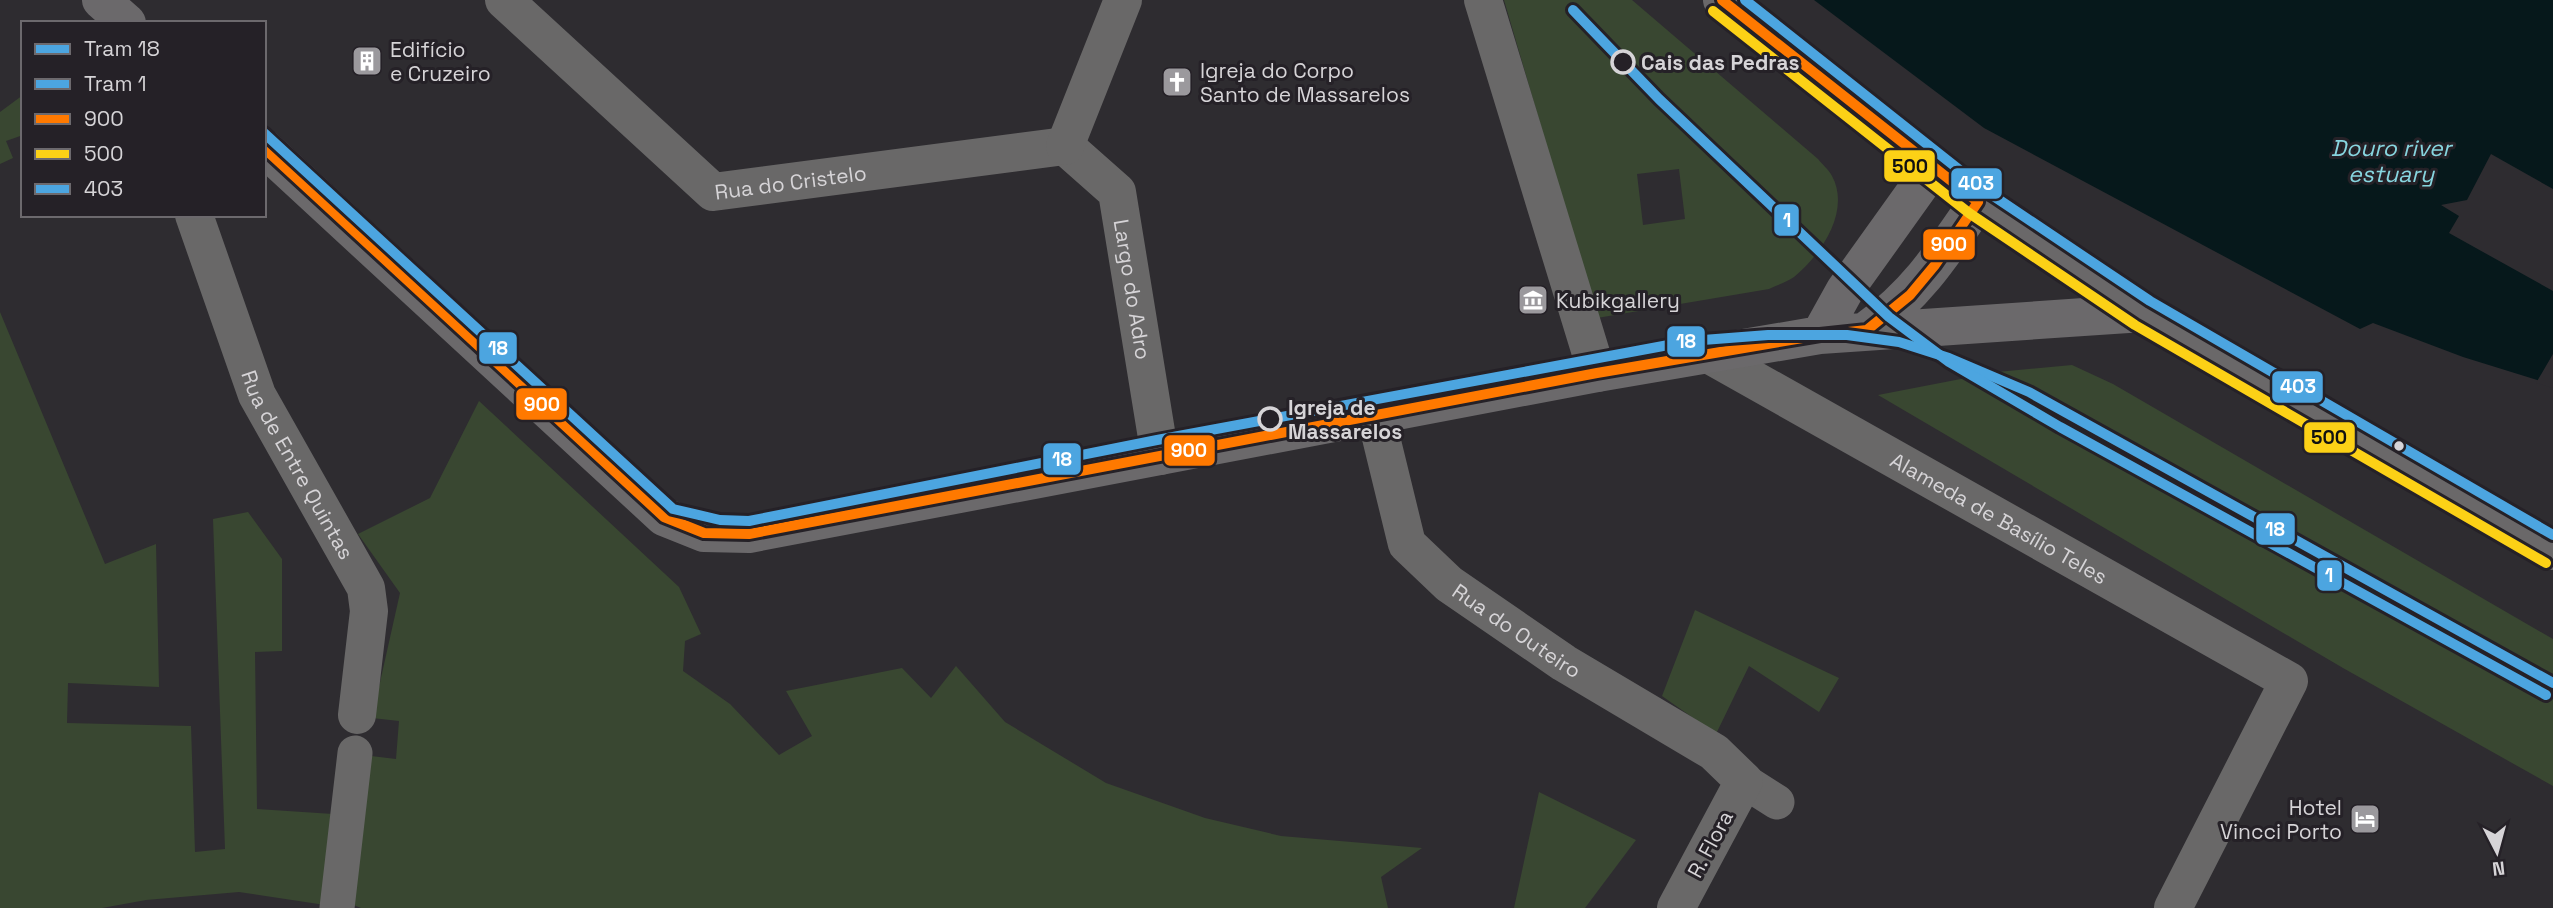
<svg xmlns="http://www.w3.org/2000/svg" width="2553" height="908" viewBox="0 0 2553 908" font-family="'Space Grotesk',sans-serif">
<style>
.green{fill:#394731;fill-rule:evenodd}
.water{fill:#06181b}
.pier{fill:#2e2c30}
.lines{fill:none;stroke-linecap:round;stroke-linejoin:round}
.pedestrian{stroke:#696868;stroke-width:35}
.minor{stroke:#696868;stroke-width:38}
.secondary{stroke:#6b696b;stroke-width:38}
.primary{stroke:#6a6869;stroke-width:38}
.bus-1-casing{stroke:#252127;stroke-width:16}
.bus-2-casing{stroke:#252127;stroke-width:16}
.bus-3-casing{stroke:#252127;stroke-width:16}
.bus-1{stroke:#ff7900;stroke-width:10}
.bus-2{stroke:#fcd116;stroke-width:10}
.bus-3{stroke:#4ca5e0;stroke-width:10}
.tram-1-casing{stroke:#252127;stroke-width:16}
.tram-2-casing{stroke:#252127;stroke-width:16}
.tram-1{stroke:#4ca5e0;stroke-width:10}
.tram-2{stroke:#4ca5e0;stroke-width:10}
.stop-dot{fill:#252127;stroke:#d6d4d7;stroke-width:3.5}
.bus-dot{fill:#d6d4d7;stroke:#252127;stroke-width:2.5}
.labels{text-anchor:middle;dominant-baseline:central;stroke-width:6;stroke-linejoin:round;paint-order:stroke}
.poi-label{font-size:21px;fill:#d6d4d7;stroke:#252127;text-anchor:start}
.stop-label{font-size:21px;font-weight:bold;fill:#d6d4d7;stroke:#252127;text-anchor:start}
.street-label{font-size:21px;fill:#d6d4d7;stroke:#252127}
.water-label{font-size:23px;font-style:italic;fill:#87d5df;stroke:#252127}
.line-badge{stroke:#252127;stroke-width:2.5}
.badge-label{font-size:19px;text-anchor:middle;font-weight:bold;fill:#fff}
.pale-badge-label{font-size:19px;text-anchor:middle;font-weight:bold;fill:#111}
</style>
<rect width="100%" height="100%" fill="#2e2c30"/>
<path class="green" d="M1504,0H1632L1818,159C1822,164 1829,170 1832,176C1851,211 1821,255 1794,277C1787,282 1777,285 1769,289L1597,318ZM1679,169L1685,219L1643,225L1637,174Z
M23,95V135L6,141L13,158L0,164V112Z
M0,312L105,564L156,544L159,687L68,683L67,723L191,726L195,852L225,849L213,519L248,512L282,559V651L255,652L257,809L333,814L325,905L239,892L146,900L102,908H0Z
M2072,365L2113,384L2553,639V786L2343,668L1878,395L1997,372Z
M479,401L679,587L701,634L685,641L683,671L730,704L779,755L812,736L786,691L902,668L931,698L956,666L1005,722L1106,783L1205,818L1281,836L1422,848L1381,877L1388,908H361L351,904L371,756L396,759L399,721L372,718L400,593L358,534L430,498Z
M1695,610L1839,678L1819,712L1749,666L1716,734L1662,696Z
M1539,792L1636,840L1585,908H1514Z"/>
<path class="water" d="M1814,0H2553V385L2463,357L2373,323L2360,329L1984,128Z"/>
<path class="pier" d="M2491,154L2553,189V291L2449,233L2459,216L2441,205L2467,200Z
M2553,354V388L2536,383Z"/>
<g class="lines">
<path class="pedestrian" d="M1744,781L1777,802
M337,908L355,753"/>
<g class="minor">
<path id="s1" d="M504,0L713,192L1065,146"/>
<path d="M1483,0L1597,373"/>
<path id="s2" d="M1065,146L1117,192L1160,456"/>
<path d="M1065,146L1123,0"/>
<path id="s3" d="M194,215L257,395L366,588L369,611L357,715"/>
<path id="s4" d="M1708,354L2289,681L2173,908"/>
<path id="s5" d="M1376,417L1407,544L1449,584L1564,663L1714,752L1744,781L1676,908"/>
</g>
<path class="secondary" d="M101,0L127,23
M264,148L664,517L704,533L749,534L1597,373L1820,335L2143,313
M1867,330C1918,293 1943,253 1978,202
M1820,335L1845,290L1933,167"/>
<path class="primary" d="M1722,0L1978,202L2143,313L2553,551"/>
<g class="bus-1-casing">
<path id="bus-1" d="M264,148L664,517L704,533L749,534L1597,373L1820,335L1867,330L1910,295L1935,265L1978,202L1722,0"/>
</g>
<g class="bus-2-casing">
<path id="bus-2" d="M1713,11L1969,213L2135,325L2546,563"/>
</g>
<g class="bus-3-casing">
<path id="bus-3" d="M1745,0L1986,191L2150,301L2553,535"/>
</g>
<use href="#bus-1" class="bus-1"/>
<use href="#bus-2" class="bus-2"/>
<use href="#bus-3" class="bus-3"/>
<g class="tram-1-casing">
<path id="tram-1" d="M264,133L673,509L720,520L749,521L1157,440L1690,341L1768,335H1847L1899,342L1949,358L2029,392L2553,683"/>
</g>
<g class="tram-2-casing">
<path id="tram-2" d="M1573,10L1659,99L1889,317L1949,362L2060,427L2546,695"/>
</g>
<use href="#tram-1" class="tram-1"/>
<use href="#tram-2" class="tram-2"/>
</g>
<defs>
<g id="building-square" transform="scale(1.575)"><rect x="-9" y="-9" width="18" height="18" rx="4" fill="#9b999d" stroke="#252127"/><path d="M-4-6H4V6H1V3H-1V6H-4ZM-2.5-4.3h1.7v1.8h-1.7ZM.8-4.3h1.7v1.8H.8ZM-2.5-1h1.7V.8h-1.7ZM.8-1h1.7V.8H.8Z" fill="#fff"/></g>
<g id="church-square" transform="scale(1.575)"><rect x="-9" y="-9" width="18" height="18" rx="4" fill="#9b999d" stroke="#252127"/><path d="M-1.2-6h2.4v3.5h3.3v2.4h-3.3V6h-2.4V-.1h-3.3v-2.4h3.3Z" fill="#fff"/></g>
<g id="museum-square" transform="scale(1.575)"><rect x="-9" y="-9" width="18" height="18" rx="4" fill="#9b999d" stroke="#252127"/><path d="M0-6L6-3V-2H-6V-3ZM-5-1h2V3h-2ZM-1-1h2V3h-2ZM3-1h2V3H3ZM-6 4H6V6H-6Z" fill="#fff"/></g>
<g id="hotel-square" transform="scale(1.575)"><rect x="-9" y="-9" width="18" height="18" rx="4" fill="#9b999d" stroke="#252127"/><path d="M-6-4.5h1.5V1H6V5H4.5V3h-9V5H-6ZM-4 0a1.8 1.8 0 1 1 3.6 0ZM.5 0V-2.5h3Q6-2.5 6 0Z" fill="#fff"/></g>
</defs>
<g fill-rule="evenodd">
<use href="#building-square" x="367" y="61"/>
<use href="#church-square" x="1177" y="82"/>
<use href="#museum-square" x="1533" y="300"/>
<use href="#hotel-square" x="2365" y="819"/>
</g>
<g class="stop-dot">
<circle cx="1623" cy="62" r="11"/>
<circle cx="1270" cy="419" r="11"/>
</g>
<circle class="bus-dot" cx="2399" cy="446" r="6"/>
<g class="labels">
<g class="poi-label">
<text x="390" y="49">Edifício<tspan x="390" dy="24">e Cruzeiro</tspan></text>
<text x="1200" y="70">Igreja do Corpo<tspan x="1200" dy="24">Santo de Massarelos</tspan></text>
<text x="1556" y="300">Kubikgallery</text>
<text x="2342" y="807" text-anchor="end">Hotel<tspan x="2342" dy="24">Vincci Porto</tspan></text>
</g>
<g class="stop-label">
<text x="1641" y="62">Cais das Pedras</text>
<text x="1288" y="407">Igreja de<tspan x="1288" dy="24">Massarelos</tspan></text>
</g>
<g class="street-label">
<text stroke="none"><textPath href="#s1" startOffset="362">Rua do Cristelo</textPath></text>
<text stroke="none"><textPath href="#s2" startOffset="168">Largo do Adro</textPath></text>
<text stroke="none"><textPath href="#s3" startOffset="271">Rua de Entre Quintas</textPath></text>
<text stroke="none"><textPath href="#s4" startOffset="334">Alameda de Basílio Teles</textPath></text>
<text stroke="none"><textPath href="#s5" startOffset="271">Rua do Outeiro</textPath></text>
<text transform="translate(1710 844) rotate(-62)">R. Flora</text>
</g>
<g class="water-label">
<text x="2391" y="148">Douro river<tspan x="2391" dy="26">estuary</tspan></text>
</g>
</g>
<g class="line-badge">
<rect x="1883" y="149" width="53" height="34" rx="7" fill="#fcd116"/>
<rect x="1950" y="167" width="53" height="33" rx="7" fill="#4ca5e0"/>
<rect x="1773" y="203" width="27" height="34" rx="7" fill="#4ca5e0"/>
<rect x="1922" y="228" width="54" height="33" rx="7" fill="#ff7900"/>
<rect x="1666" y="325" width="40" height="33" rx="7" fill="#4ca5e0"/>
<rect x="478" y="331" width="40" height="34" rx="7" fill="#4ca5e0"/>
<rect x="2271" y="370" width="53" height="34" rx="7" fill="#4ca5e0"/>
<rect x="515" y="387" width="53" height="34" rx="7" fill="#ff7900"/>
<rect x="2303" y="421" width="53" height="33" rx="7" fill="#fcd116"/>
<rect x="1163" y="434" width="53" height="33" rx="7" fill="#ff7900"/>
<rect x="1042" y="442" width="40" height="34" rx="7" fill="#4ca5e0"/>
<rect x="2255" y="512" width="41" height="34" rx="7" fill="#4ca5e0"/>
<rect x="2316" y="559" width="27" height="33" rx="7" fill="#4ca5e0"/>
</g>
<g class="badge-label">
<text x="1976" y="190">403</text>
<text x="1787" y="227">1</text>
<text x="1949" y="251">900</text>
<text x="1686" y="348">18</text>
<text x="498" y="355">18</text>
<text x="2298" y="393">403</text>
<text x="542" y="411">900</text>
<text x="1189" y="457">900</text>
<text x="1062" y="466">18</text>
<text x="2275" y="536">18</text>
<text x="2329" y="582">1</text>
</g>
<g class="pale-badge-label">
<text x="1910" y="173">500</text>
<text x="2329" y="444">500</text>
</g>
<rect x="21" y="21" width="245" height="196" fill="#252127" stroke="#6c696d" stroke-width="2"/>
<rect x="35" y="44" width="35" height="10" fill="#4ca5e0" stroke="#6c696d" stroke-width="2"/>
<text x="84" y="56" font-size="21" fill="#d6d4d7">Tram 18</text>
<rect x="35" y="79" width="35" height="10" fill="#4ca5e0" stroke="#6c696d" stroke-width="2"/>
<text x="84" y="91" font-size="21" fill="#d6d4d7">Tram 1</text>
<rect x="35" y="114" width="35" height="10" fill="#ff7900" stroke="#6c696d" stroke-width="2"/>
<text x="84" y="126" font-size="21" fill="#d6d4d7">900</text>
<rect x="35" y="149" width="35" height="10" fill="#fcd116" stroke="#6c696d" stroke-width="2"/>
<text x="84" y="161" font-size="21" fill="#d6d4d7">500</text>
<rect x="35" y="184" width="35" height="10" fill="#4ca5e0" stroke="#6c696d" stroke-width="2"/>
<text x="84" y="196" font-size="21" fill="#d6d4d7">403</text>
<g transform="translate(2497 852) rotate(174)" stroke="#252127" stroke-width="5" paint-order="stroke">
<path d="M0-5L12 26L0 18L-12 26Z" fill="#d6d4d7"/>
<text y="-10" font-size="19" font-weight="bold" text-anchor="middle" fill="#d6d4d7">N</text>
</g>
</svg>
